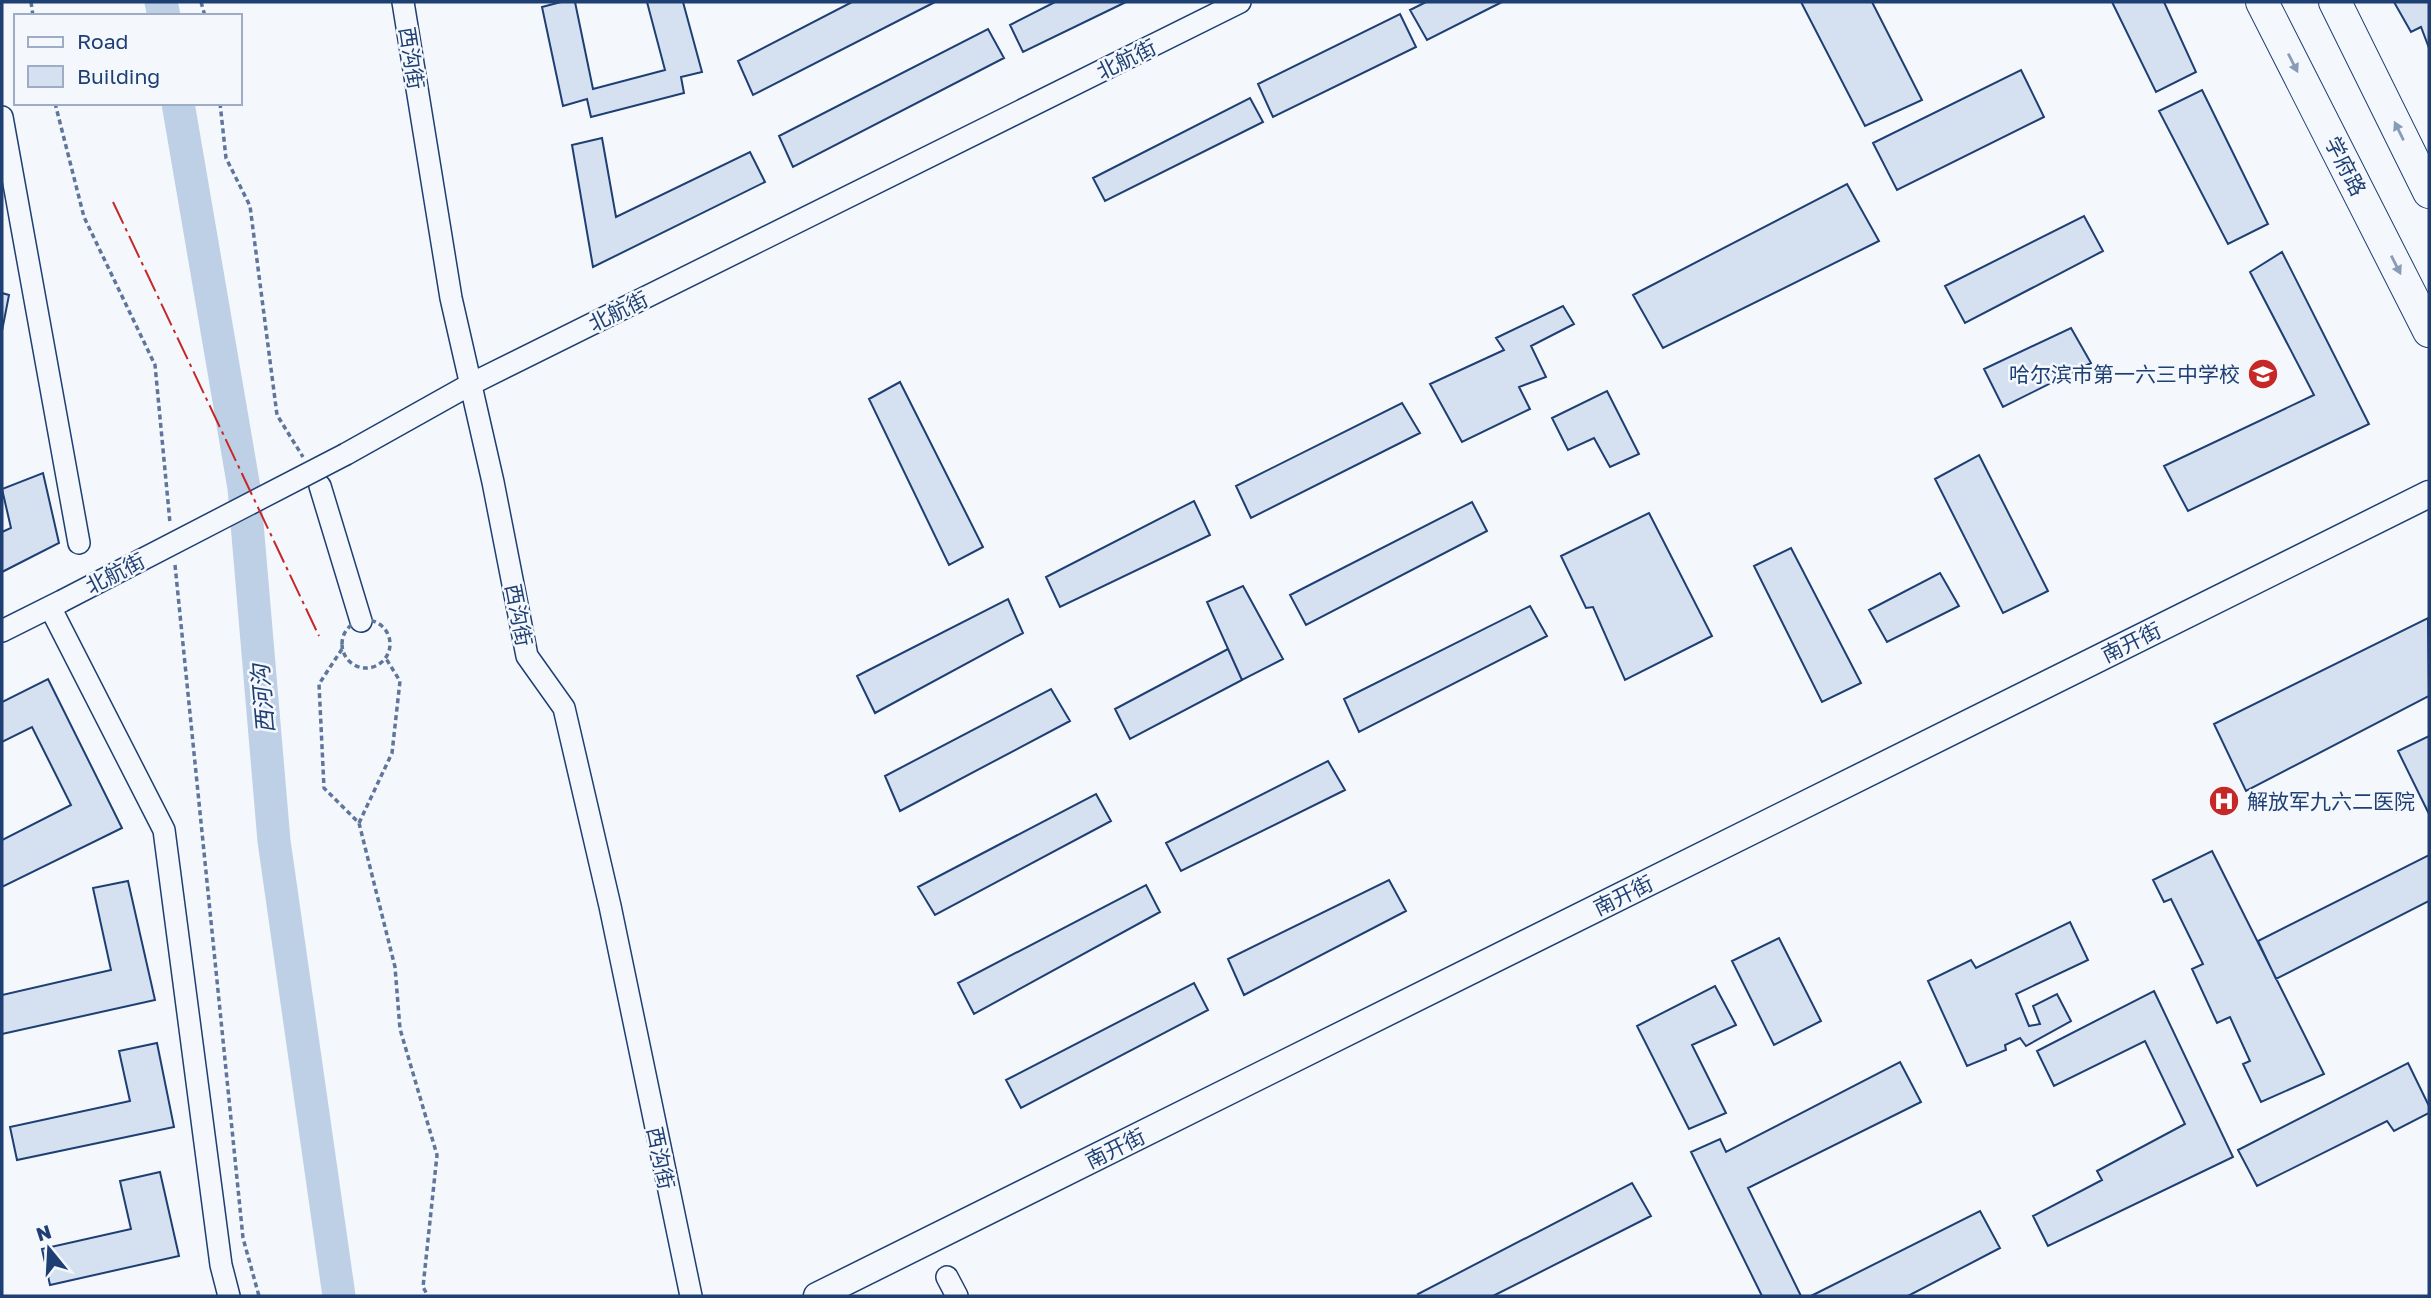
<svg xmlns="http://www.w3.org/2000/svg" width="2431" height="1298" viewBox="0 0 2431 1298" font-family="'Golos Text','Noto Sans SC',sans-serif">
<style>
.lines{fill:none;stroke-linecap:round;stroke-linejoin:round}
.river{stroke:#bed0e5;stroke-width:33}
.building{fill:#d5e0f0;stroke:#1d3f73;stroke-width:2}
.minor-casing{stroke:#1d3f73;stroke-width:24}
.major-casing{stroke:#1d3f73;stroke-width:29}
.highway-casing{stroke:#1d3f73;stroke-width:34}
.path{stroke:#5e769c;stroke-width:3.5;stroke-dasharray:5 3.5;stroke-linecap:butt}
.minor{stroke:#f4f7fb;stroke-width:21}
.major{stroke:#f4f7fb;stroke-width:26}
.highway{stroke:#f4f7fb;stroke-width:32}
.minor-bridge-casing{stroke:#1d3f73;stroke-width:24;stroke-linecap:butt}
.minor-bridge{stroke:#f4f7fb;stroke-width:21}
.power{stroke:#c62828;stroke-width:2;stroke-dasharray:24 5 3.5 5;stroke-linecap:butt}
.oneway{fill:#889bb7}
.labels{text-anchor:middle;dominant-baseline:central;stroke-width:5;stroke-linejoin:round;paint-order:stroke}
.street-label{font-size:21px;fill:#1d3f73;stroke:#f4f7fb}
.poi-label{font-size:21px;fill:#1d3f73;stroke:#f4f7fb;text-anchor:end}
.water-label{font-size:23px;font-style:italic;fill:#1d3f73;stroke:#f4f7fb}
</style>
<rect width="100%" height="100%" fill="#f4f7fb"/>
<g class="lines">
<path class="river" d="M161,2L164,16
M178,103L244,488L274,841L339,1296"/>
</g>
<path class="building" d="M561,2H575L593,89L665,70L647,2H683L702,72L681,77L684,93L591,117L587,99L563,106L542,7Z
M852,2H935L753,95L738,61Z
M1055,2H1126L1023,52L1010,25Z
M1426,2H1502L1427,40L1410,10Z
M1801,2H1872L1922,100L1865,126Z
M2112,2H2164L2196,72L2156,92Z
M2394,2H2429V48L2421,27L2411,32Z
M1400,14L1416,47L1273,117L1258,84Z
M988,29L1004,58L793,167L779,136Z
M2021,70L2044,117L1897,190L1873,143Z
M2202,90L2268,224L2228,244L2159,111Z
M1250,98L1263,122L1105,201L1093,178Z
M602,138L616,217L750,152L765,182L593,267L572,145Z
M1847,184L1879,241L1663,348L1633,295Z
M2084,216L2103,251L1965,323L1945,286Z
M2282,252L2369,424L2188,511L2164,466L2314,395L2250,272Z
M2,293L9,295L2,331Z
M1563,306L1574,324L1531,346L1546,377L1519,387L1530,409L1462,442L1430,384L1504,350L1496,338Z
M2071,328L2091,363L2003,407L1984,369Z
M900,382L983,547L949,565L869,399Z
M1607,391L1639,454L1610,467L1594,438L1568,450L1552,418Z
M1402,403L1420,433L1251,518L1236,486Z
M1979,455L2048,591L2003,613L1935,479Z
M43,473L59,543L2,572V532L11,528L2,489Z
M1194,501L1210,535L1060,607L1046,577Z
M1472,502L1487,531L1306,625L1290,595Z
M1649,513L1712,636L1625,680L1593,607L1586,608L1561,556Z
M1791,548L1861,683L1822,702L1754,566Z
M1940,573L1959,606L1887,642L1869,610Z
M1243,586L1283,659L1242,680L1207,602Z
M1008,599L1023,633L875,713L857,676Z
M1530,606L1547,636L1359,732L1344,699Z
M2428,618L2429,696L2246,791L2214,724Z
M1228,649L1242,680L1130,739L1115,709Z
M48,679L122,828L2,887V840L71,805L32,727L2,742V702Z
M1051,689L1070,721L900,811L885,776Z
M2429,736V814L2398,751Z
M1328,761L1345,790L1181,871L1166,843Z
M1096,794L1111,821L935,915L918,887Z
M2212,851L2324,1074L2261,1102L2243,1064L2250,1061L2230,1017L2217,1023L2192,969L2203,964L2171,899L2164,902L2153,880Z
M2429,855V901L2276,979L2258,941Z
M1389,880L1406,911L1244,995L1228,959Z
M128,881L155,1000L2,1034V995L111,970L93,888Z
M1146,885L1160,912L974,1014L958,983Z
M2070,922L2088,960L2016,994L2029,1026L2040,1024L2033,1006L2057,994L2071,1021L2026,1046L2020,1038L2005,1045L2006,1050L1967,1066L1928,981L1971,960L1976,968Z
M1779,938L1821,1021L1774,1045L1732,961Z
M1194,983L1208,1010L1021,1108L1006,1080Z
M1715,986L1736,1025L1692,1045L1726,1113L1689,1129L1637,1026Z
M2154,991L2233,1157L2048,1246L2033,1216L2102,1180L2097,1171L2185,1124L2145,1041L2054,1086L2037,1051Z
M157,1043L174,1127L17,1160L10,1127L130,1101L119,1051Z
M1900,1062L1921,1102L1748,1188L1801,1296H1762L1691,1152L1720,1139L1726,1152Z
M2408,1063L2429,1106V1113L2394,1131L2387,1121L2257,1186L2238,1150Z
M160,1172L179,1256L50,1285L42,1249L131,1229L120,1181Z
M1632,1183L1651,1216L1493,1296H1420L1418,1294Z
M1980,1211L2000,1248L1908,1296H1811Z"/>
<g class="lines">
<g class="minor-casing">
<path id="minor" d="M403,2L451,298L493,482L527,656L564,708L610,906L691,1296
M2,117L79,543
M346,454L471,384L1240,2
M320,486L361,621
M50,607L164,830L221,1265L229,1296
M2,631L62,601
M947,1277L957,1296"/>
</g>
<g class="major-casing">
<path id="major" d="M817,1296L2429,494"/>
</g>
<g class="highway-casing">
<path id="highway" d="M2262,2L2429,331
M2335,2L2429,192"/>
</g>
<path class="path" d="M31,2L33,16
M201,2L205,16
M55,103L84,217L155,365L170,523
M220,103L226,158L250,206L277,415L303,457
M175,565L243,1238L259,1296
M342 644a24 24 0 1 1 48 0a24 24 0 1 1-48 0Z
M342,649L319,684L324,788L359,823L395,967L400,1029L437,1155L423,1287L428,1296
M359,823L392,753L400,681L385,657"/>
<use href="#minor" class="minor"/>
<use href="#major" class="major"/>
<use href="#highway" class="highway"/>
<g class="minor-bridge-casing">
<path id="minor-bridge" d="M62,601L346,454"/>
</g>
<use href="#minor-bridge" class="minor-bridge"/>
<path class="power" d="M113,202L319,636"/>
</g>
<defs><path id="oneway-solid" d="M-6-.8H1V-3.2L6.5 0L1 3.2V.8H-6Z" transform="scale(1.75)"/></defs>
<g class="oneway">
<use href="#oneway-solid" transform="translate(2293 63) rotate(63)"/>
<use href="#oneway-solid" transform="translate(2399 131) rotate(-116)"/>
<use href="#oneway-solid" transform="translate(2396 265) rotate(63)"/>
</g>
<defs>
<g id="school-disc" transform="scale(1.575)"><circle r="9.5" fill="#c62828" stroke="#f4f7fb"/><path d="M0-5L7-2L0 1L-7-2ZM-4 1L0 2.5L4 1V4Q0 6-4 4Z" fill="#fff"/></g>
<g id="hospital-disc" transform="scale(1.575)"><circle r="9.5" fill="#c62828" stroke="#f4f7fb"/><path d="M-5-5h3v3.5h4V-5h3V5h-3V1.5h-4V5h-3Z" fill="#fff"/></g>
</defs>
<g fill-rule="evenodd">
<use href="#school-disc" x="2263" y="374"/>
<use href="#hospital-disc" x="2224" y="801"/>
</g>
<g class="labels">
<g class="street-label">
<text transform="translate(412 58) rotate(81)">西沟街</text>
<text transform="translate(1126 59) rotate(-26)">北航街</text>
<text transform="translate(2346 166) rotate(63)">学府路</text>
<text transform="translate(618 311) rotate(-26)">北航街</text>
<text transform="translate(115 573) rotate(-27)">北航街</text>
<text transform="translate(519 615) rotate(79)">西沟街</text>
<text transform="translate(2131 642) rotate(-26)">南开街</text>
<text transform="translate(1623 895) rotate(-26)">南开街</text>
<text transform="translate(1115 1148) rotate(-26)">南开街</text>
<text transform="translate(661 1158) rotate(78)">西沟街</text>
</g>
<g class="poi-label">
<text x="2240" y="374">哈尔滨市第一六三中学校</text>
<text x="2247" y="801" text-anchor="start">解放军九六二医院</text>
</g>
<g class="water-label">
<text transform="translate(262 699) rotate(-95)">西河沟</text>
</g>
</g>
<rect width="2431" height="1298" fill="none" stroke="#1d3f73" stroke-width="7"/>
<rect x="14" y="14" width="228" height="91" fill="#f4f7fb" stroke="#9eadc5" stroke-width="2"/>
<rect x="28" y="37" width="35" height="10" fill="#f4f7fb" stroke="#9eadc5" stroke-width="2"/>
<text x="77" y="49" font-size="21" fill="#1d3f73">Road</text>
<rect x="28" y="66" width="35" height="21" fill="#d5e0f0" stroke="#9eadc5" stroke-width="2"/>
<text x="77" y="84" font-size="21" fill="#1d3f73">Building</text>
<g transform="translate(49 1249) rotate(342)" stroke="#f4f7fb" stroke-width="5" paint-order="stroke">
<path d="M0-5L12 26L0 18L-12 26Z" fill="#1d3f73"/>
<text y="-10" font-size="19" font-weight="bold" text-anchor="middle" fill="#1d3f73">N</text>
</g>
</svg>
